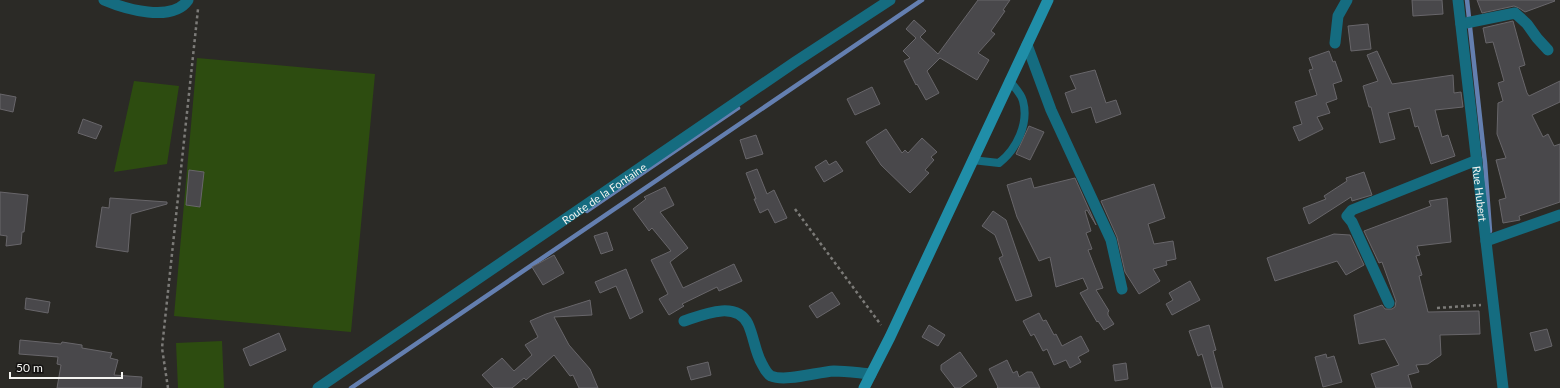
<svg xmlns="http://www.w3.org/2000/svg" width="1560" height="388" viewBox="0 0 1560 388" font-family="Lato,sans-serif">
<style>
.green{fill:#2d4c10}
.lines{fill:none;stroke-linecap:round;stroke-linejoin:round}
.stream{stroke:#647fb0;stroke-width:4.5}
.building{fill:#49484b;stroke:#68666a}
.path{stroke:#7c7b78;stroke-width:2.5;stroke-dasharray:3 3;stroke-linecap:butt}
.service{stroke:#156c80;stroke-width:8}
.minor{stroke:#156c80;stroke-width:11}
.tertiary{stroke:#156c80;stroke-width:11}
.secondary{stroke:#208ea8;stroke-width:11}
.labels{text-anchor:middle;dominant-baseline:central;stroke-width:3;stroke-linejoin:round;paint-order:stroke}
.street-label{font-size:11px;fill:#f5f5f2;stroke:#131211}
</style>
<rect width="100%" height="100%" fill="#2b2a26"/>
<path class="green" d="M197,58L375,74L351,332L174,316Z
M134,81L179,86L167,164L114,172Z
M222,341L224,388H178L176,343Z"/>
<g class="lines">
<path class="stream" d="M1467,0L1485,163L1490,231
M587,211L738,108
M351,388L922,0"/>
</g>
<path class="building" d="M978,0H1010L1003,10L1005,11L991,31L995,34L978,53L989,60L977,80L940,58L927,71L939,93L926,100L917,84L916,85L904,61L910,58L903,51L916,38L906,29L914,20L926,31L920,37L938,54Z
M1412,0H1442L1443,14L1413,16Z
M1477,0H1554L1555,1L1525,12L1519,8L1514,6L1482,13Z
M1513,21L1525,65L1519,67L1527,93L1529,96L1560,81V102L1532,115L1543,137L1548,134L1554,146L1560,144V202L1519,216L1520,220L1503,223L1499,200L1506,198L1496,160L1506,158L1497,134L1498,103L1503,101L1498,83L1504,81L1493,42L1486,43L1483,28Z
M1368,24L1371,49L1351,51L1348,26Z
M1329,51L1333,62L1335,61L1342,81L1333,84L1337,99L1326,103L1330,113L1317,117L1323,129L1299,141L1293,127L1302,124L1295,102L1317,95L1309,70L1313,69L1309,58Z
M1377,51L1392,84L1453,75L1454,93L1461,92L1463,107L1435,110L1442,137L1448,135L1455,156L1431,164L1418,126L1415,127L1410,108L1388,113L1395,139L1380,143L1371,107H1369L1363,86L1378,81L1367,55Z
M1095,70L1106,103L1116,100L1121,114L1096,123L1091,107L1072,113L1065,93L1076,89L1070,76Z
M872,87L880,104L855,115L847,99Z
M0,94L16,97L13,112L0,109Z
M83,119L102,126L96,139L78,133Z
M1029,126L1044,132L1030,160L1016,154Z
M886,129L902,153L905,150L908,153L922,138L937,152L931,157L934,160L925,170L929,173L910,193L881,165L866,142Z
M756,135L763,154L746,159L740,140Z
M826,160L829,165L836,161L843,171L824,182L815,167Z
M757,169L767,194L774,190L787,218L775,223L768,209L760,213L754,199H756L746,173Z
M189,170L204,172L200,207L186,205Z
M1364,172L1372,195L1352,201L1351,197L1309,224L1303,208L1326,199L1324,196L1347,181L1346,178Z
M1031,178L1034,188L1075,178L1096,225L1087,210L1085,211L1091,231L1086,233L1092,249L1088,250L1103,288L1096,290L1109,311L1108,312V315L1114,324L1104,330L1098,321L1097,322L1080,293L1088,289L1083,278L1056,287L1050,257L1039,261L1017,217L1007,185Z
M1154,184L1165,218L1148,224L1154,244L1173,241L1176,259L1166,261L1167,265L1153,269L1160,281L1139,294L1125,272L1117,237L1101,201Z
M665,187L674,205L660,212L688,248L670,262L683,288L734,264L742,281L719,291L717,287L682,304L684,306L669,315L659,299L668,294L651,260L671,251L652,228L649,231L633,209L646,199L644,197Z
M0,192L28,195L24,232H22L21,244L6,246L7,236L0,235Z
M110,198L167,202V204L131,214L128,252L96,247L102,207L109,208Z
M1447,198L1451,242L1417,246L1420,255L1416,256L1422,275L1419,276L1428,312L1479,311L1480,334L1440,335L1441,355L1428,364L1416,365L1419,372L1408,375L1412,388H1376L1371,374L1399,365L1385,339L1359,344L1354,315L1382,305L1385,309H1392L1395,307L1396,301L1382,262L1379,263L1364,231L1431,206L1429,201Z
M993,211L1006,220L1032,296L1016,301L999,258L1003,256L995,235L982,226Z
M607,232L613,250L601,254L594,236Z
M1334,234L1350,235L1364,265L1346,275L1337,261L1275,281L1267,258Z
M554,255L564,273L543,285L532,267Z
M626,269L643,312L630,319L616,286L600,293L595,282Z
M1190,281L1200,300L1172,315L1166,304L1173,300L1169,293Z
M832,292L840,304L817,318L809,306Z
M26,298L50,302L48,313L25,309Z
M590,300L592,315L554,317L569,345L590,369L598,388H579L573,375L570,376L554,355L526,380L524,378L512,388H494L482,375L502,358L514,371L532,355L525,345L538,337L530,321L546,314Z
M1039,313L1043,321L1046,320L1054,335L1056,334L1062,346L1081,336L1089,351L1078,357L1081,362L1070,368L1066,360L1054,365L1047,349L1043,351L1034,334L1031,336L1023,321Z
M929,325L945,335L938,346L922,337Z
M1209,325L1216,350L1213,351L1223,388H1212L1202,354L1198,356L1189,331Z
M1547,329L1552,346L1535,351L1530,333Z
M279,333L286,350L250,366L243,349Z
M20,340L61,344L62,342L82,345V348L112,353L110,358L118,360L114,375L142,377L141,388H57L61,365L57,364L58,357L19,354Z
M960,352L977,376L960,388H955L941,370V365Z
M1326,354L1327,358L1334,356L1342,382L1323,387L1315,357Z
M1007,360L1013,373L1017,371L1019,377L1027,372H1032L1040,388H997L998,387L989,369Z
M708,362L711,375L691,380L687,367Z
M1126,363L1128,379L1115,381L1113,365Z"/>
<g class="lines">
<path class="path" d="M795,209L881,325
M1437,308L1481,305
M168,388L162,348L198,9"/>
<path class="service" d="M972,160L999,163C1017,149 1029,123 1023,101C1021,93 1014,87 1009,80"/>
<g class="minor">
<path d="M104,0C125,9 172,23 188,0"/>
<path d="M1461,24L1515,13L1527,24L1537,38L1548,50"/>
<path d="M1335,43L1338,16L1347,0"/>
<path d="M1027,45L1051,110L1111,240L1122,289"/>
<path d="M1486,241L1560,215"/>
<path d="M1389,303L1352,222L1347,216L1352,210L1477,160"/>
<path d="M684,321C702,315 736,300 748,324C754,337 755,352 762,364C764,368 767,374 771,376C786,382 817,372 834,371C846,371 859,373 871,374"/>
<path id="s1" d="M318,388L795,62L890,0"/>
</g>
<path class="tertiary" id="s2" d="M1458,0L1503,388"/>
<path class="secondary" d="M864,388L890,337L1048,0"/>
</g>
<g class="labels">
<g class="street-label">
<text stroke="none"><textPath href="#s1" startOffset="346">Route de la Fontaine</textPath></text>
<text stroke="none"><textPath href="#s2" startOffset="195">Rue Hubert</textPath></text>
</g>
</g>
<path d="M10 372v6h112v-6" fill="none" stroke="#f5f5f2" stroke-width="2"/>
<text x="16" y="372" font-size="12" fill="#f5f5f2" stroke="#131211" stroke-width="3" paint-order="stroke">50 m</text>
</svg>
